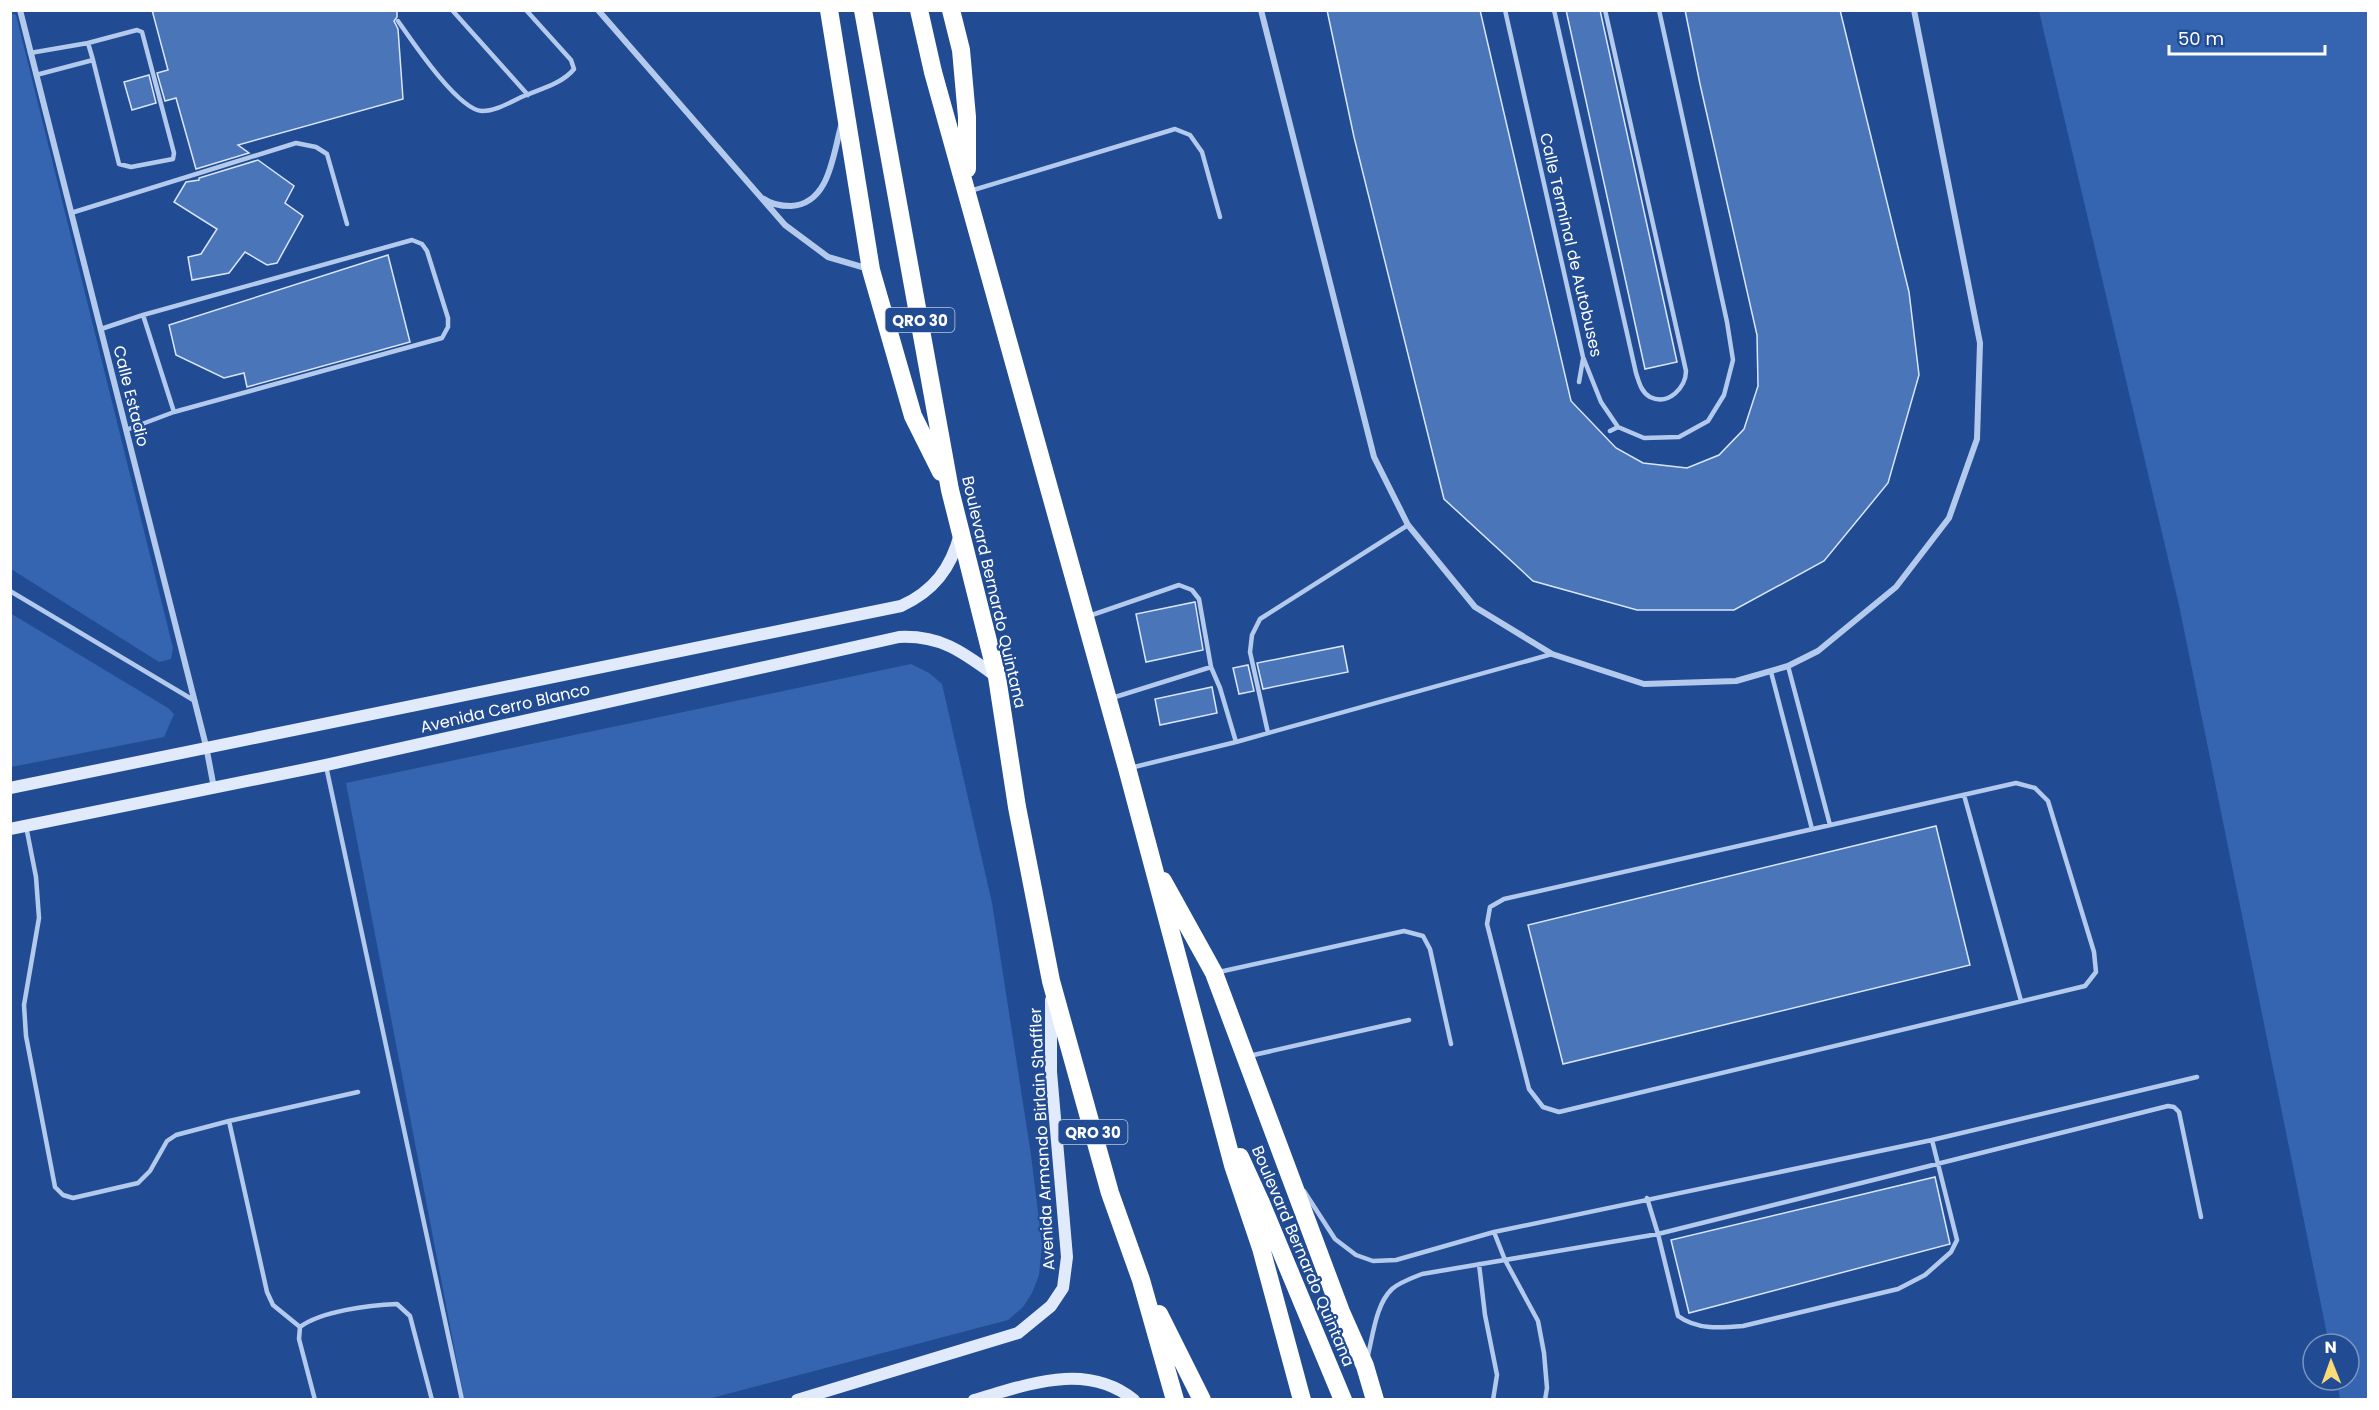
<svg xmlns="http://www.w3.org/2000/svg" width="2379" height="1410" viewBox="0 0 2379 1410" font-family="Poppins,sans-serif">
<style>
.green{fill:#3565b0}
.building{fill:#4a75b9;stroke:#d9e6fa;stroke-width:1.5}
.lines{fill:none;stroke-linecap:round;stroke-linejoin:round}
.lane{stroke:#b4caed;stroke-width:4.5}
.street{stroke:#b4caed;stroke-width:6}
.secondary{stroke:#e0eafa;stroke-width:12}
.highway{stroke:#fff;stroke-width:18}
.labels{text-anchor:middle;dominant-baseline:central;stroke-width:4.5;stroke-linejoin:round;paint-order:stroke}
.shield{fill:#214c93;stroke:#bcc9df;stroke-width:1.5}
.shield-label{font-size:15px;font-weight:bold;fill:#fff}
.street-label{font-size:16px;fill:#fff;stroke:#214c93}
</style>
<rect width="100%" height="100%" fill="#214c93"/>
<path class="green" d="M2039,11H2368V1399H2340L2337,1380H2349V1344H2329L2179,605Z
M11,13L16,15L173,648L171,659L159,662L11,569Z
M10,613L168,708L174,714L164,737L11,767Z
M911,664L929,673L942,684L992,903L1031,1155L1042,1245L1039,1275L1032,1293L1023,1307L1008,1320L708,1399H464L346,783Z"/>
<path class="building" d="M152,10H397V17L394,21L398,29L403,99L238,145L249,153L196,169L176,98L165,101L157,73L168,70Z
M1327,10H1480L1571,401L1616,448L1643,463L1687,468L1719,455L1744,429L1758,386L1757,335L1700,84L1685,10H1840L1909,292L1919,375L1888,483L1824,561L1734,610H1637L1533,581L1444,499L1354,137Z
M1566,10H1600L1677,362L1645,369Z
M149,75L156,103L132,110L124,82Z
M258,160L294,186L285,203L303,216L277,263L267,265L245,252L229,273L192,280L188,257L201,254L217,229L174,202L186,182L199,180V178Z
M388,255L410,342L247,387L244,373L224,378L176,355L169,325Z
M1195,602L1203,650L1146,662L1136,614Z
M1343,646L1348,672L1263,689L1257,663Z
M1248,665L1254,691L1239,694L1233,668Z
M1212,687L1217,713L1160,725L1155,699Z
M1936,826L1970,965L1563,1064L1528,925Z
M1935,1177L1950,1244L1689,1313L1671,1240Z"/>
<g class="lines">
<path class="lane" d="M452,10L528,95
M1505,10L1583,357L1601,402L1618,427L1644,438L1679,437L1708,421L1724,395L1733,360L1727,322L1659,10
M1554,10L1636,373C1639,382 1641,392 1650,397C1669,406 1686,387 1686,371L1605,10
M398,21C412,41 458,110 482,111C497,111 512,101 526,95C541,89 563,83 574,69L571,60L526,10
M88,43L93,60
M30,53L88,43L137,30L142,32L174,153L173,159L131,167L119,164L93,60L36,75
M970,191L1175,129L1190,135L1202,152L1220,217
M71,213L296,143L316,147L327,154L347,224
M143,315L174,412
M101,329L143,315L412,240L422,244L427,251L448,318V327L442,338L174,412L126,430
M1579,382L1583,359
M1610,431L1618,427
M10,591L195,701
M1089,616L1179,585L1192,590L1199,599L1211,667
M1788,666L1830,825
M1771,672L1812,829
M1112,698L1211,667L1220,688L1236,742L1130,768
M1268,733L1250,652L1252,635L1260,619L1408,525
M1236,742L1552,654
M326,766L462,1400
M2016,783L2035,788L2048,801L2094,952L2096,972L2085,986L1559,1112L1543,1107L1529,1089L1487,924L1490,907L1504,899Z
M1964,795L2021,1001
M26,826L36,877L39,918L24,1005L26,1036L55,1187L63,1195L73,1198L138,1183L150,1171L167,1141L176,1135L229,1121
M1219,972L1404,931L1423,936L1430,949L1451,1044
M1249,1056L1409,1020
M1304,1191L1335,1239L1356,1255L1373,1261L1396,1260L1494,1232L1932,1140L2197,1077
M1647,1198L1658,1234L1678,1316C1697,1330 1721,1328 1743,1326L1898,1289L1925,1275L1951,1252L1957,1240L1932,1140
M1494,1232L1505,1260L1538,1321L1544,1353L1547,1388L1545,1400
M1479,1264L1485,1315L1497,1375L1493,1400
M300,1327L273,1305L267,1292L229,1121L358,1092
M1368,1355C1373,1335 1376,1304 1392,1289C1400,1282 1412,1278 1422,1274L1658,1234L2168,1106L2174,1107L2179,1112L2201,1217
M315,1400L299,1339L300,1327C321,1311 370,1305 397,1304L410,1316L432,1400"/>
<path class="street" d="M20,10L206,746L214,788
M598,10L785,225L828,257L869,269
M1261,10L1374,457L1408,525L1475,607L1552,654L1644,684L1736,681L1788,666L1818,651L1896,587L1949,518L1977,439L1980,343L1914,10
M764,199C772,205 781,206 791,206C831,204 833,151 842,123"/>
<path class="secondary" d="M10,788L901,606C934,591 951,568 960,534
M10,829L326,765L899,637C942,635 964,653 997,677
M797,1400L1018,1333L1051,1306L1063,1288L1067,1257L1051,1072V1000
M974,1400C1027,1385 1086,1361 1134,1400"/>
<path class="highway" d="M829,10L871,270L913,416L941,472
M863,10L950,490L997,677L1017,807L1051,981L1110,1193L1141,1280L1175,1400
M919,10L933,72L1127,768L1233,1165L1261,1248L1302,1400
M951,10L961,50L967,117V169
M1163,881L1214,973L1341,1312L1365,1366L1375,1400
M1240,1157L1261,1203L1343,1400
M1159,1314L1202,1400"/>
</g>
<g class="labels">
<g class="shield">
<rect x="885.5" y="308" width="69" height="24" rx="4.5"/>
<rect x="1058.5" y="1120" width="69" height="24" rx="4.5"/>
</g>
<g class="shield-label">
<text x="920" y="320">QRO 30</text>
<text x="1093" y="1132">QRO 30</text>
</g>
<g class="street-label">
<text transform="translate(1571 245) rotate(77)">Calle Terminal de Autobuses</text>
<text transform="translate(131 396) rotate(76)">Calle Estadio</text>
<text transform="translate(994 592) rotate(77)">Boulevard Bernardo Quintana</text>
<text transform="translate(505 708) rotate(-13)">Avenida Cerro Blanco</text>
<text transform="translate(1042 1139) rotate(-93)">Avenida Armando Birlain Shaffler</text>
<text transform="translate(1303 1256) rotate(67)">Boulevard Bernardo Quintana</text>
</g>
</g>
<rect width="2379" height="1410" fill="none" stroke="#ffffff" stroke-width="24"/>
<g transform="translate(2331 1362) rotate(359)"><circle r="28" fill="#214c93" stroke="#7a94be" stroke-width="1.5"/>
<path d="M0-4.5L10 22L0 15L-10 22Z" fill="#fadb75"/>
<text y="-9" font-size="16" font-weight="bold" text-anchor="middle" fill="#ffffff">N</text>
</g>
<path d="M2169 45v9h156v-9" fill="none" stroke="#ffffff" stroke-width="3"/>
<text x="2178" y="45" font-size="18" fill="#ffffff" stroke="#214c93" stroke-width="4.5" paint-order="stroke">50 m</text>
</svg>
